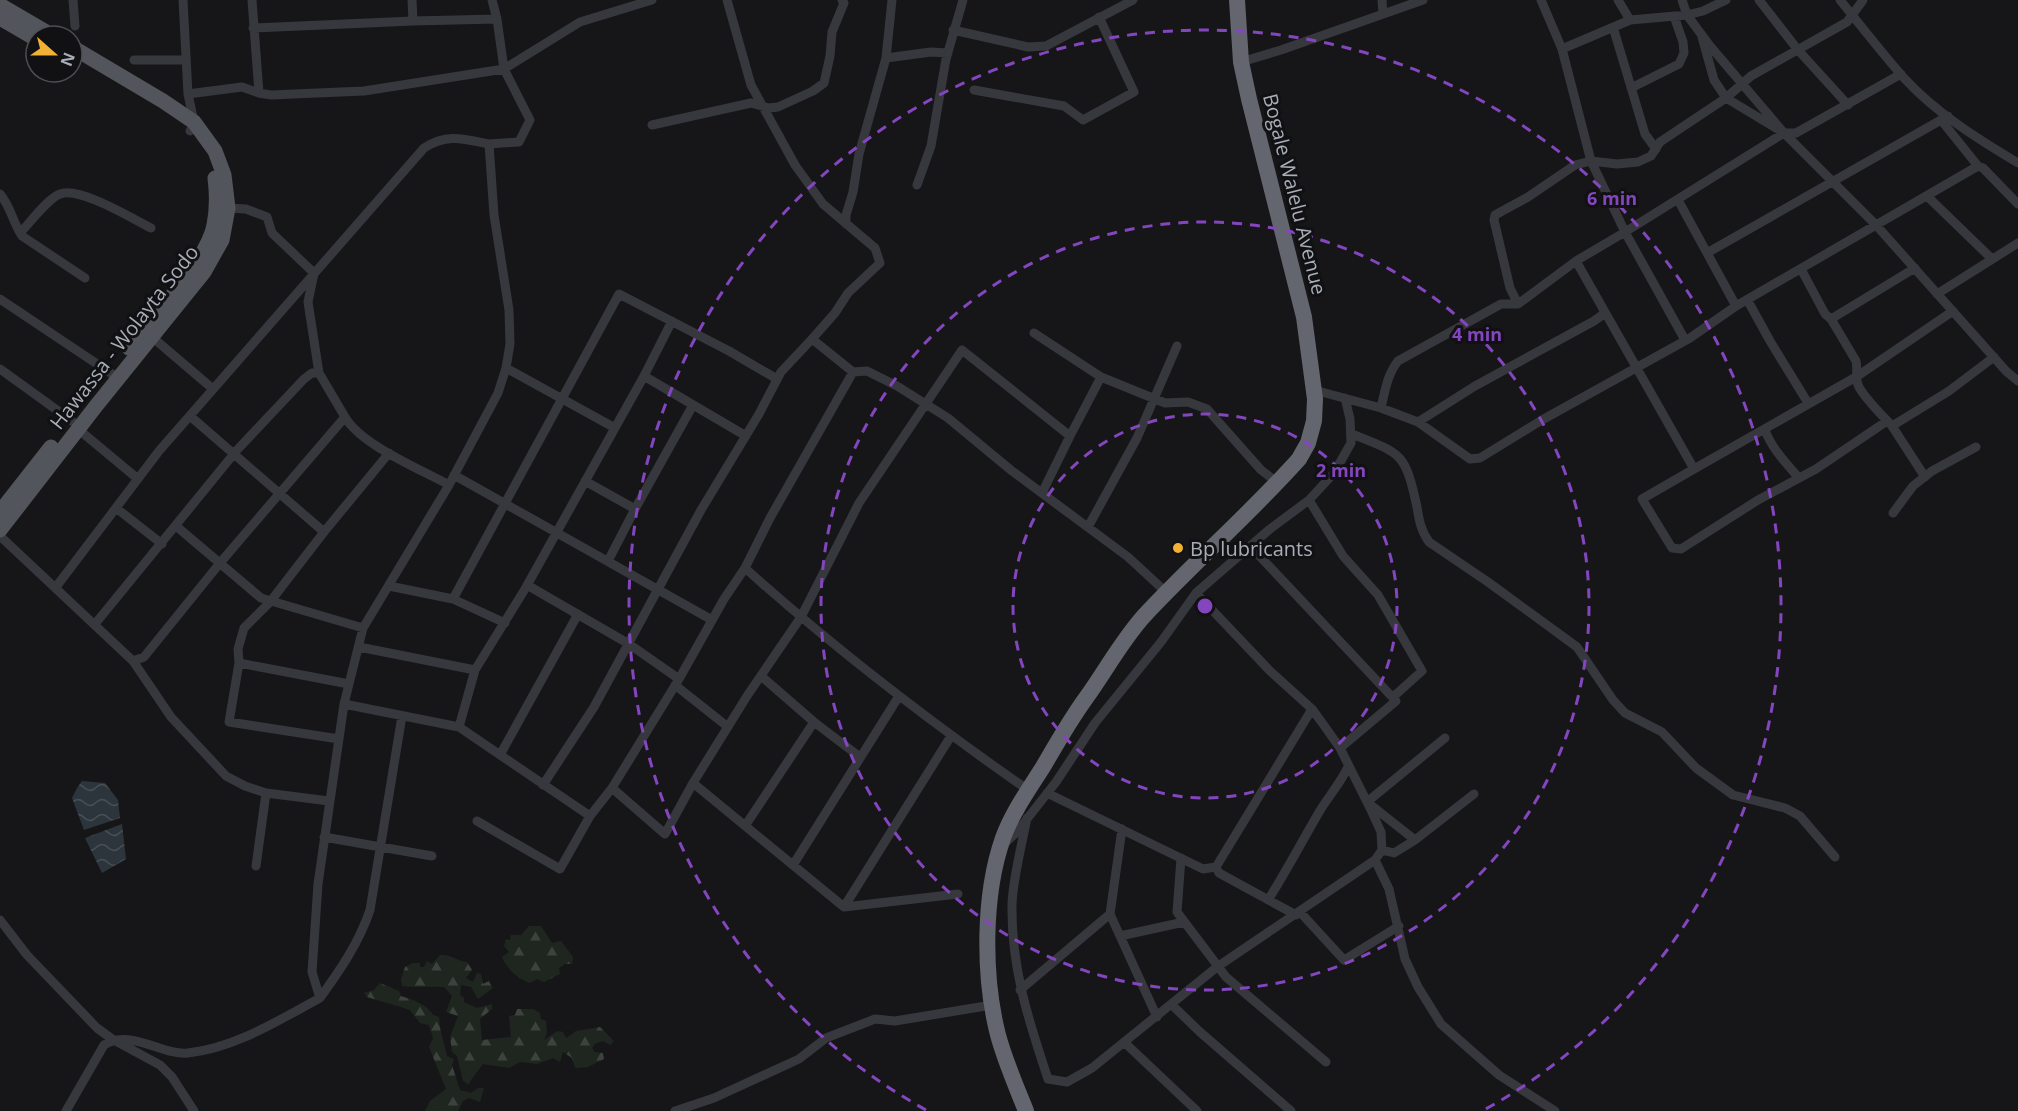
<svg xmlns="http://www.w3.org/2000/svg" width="2018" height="1111" viewBox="0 0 2018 1111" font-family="'Open Sans',sans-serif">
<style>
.forest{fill:url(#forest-firs)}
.water{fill:url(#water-waves)}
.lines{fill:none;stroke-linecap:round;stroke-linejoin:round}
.street{stroke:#37383d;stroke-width:9}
.primary{stroke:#53555c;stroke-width:15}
.highway{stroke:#63666e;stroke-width:16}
.ring{fill:none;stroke:#8446be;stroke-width:3;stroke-dasharray:10 8}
.poi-dot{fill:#f2b134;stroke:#111113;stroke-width:2}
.labels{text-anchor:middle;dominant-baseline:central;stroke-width:6;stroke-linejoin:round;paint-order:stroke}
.street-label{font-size:20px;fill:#a8adb8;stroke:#111113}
.poi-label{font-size:20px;fill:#a8adb8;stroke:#111113;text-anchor:start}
.centre{fill:#8446be;stroke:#111113;stroke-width:3}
.ring-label{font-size:18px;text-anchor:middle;font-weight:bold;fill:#8446be;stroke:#111113;stroke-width:6;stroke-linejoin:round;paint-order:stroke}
</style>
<defs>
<pattern id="forest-firs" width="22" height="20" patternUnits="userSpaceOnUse" patternTransform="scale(1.5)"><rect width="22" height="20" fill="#1e261f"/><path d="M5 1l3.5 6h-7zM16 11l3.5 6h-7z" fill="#3c433d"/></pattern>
<pattern id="water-waves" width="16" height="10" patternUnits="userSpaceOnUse" patternTransform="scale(1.5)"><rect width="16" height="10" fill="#2c353c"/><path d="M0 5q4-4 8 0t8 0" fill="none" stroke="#485056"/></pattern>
</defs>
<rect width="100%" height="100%" fill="#161618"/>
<path class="forest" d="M529,926H541L552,943L561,941L573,957L572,964H565L559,968L560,974L544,982L537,979L530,983C517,978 507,969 502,957L509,952L504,946L506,940H510L511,935H521Z
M440,955C455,955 456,961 467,962L472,970L466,978L473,982L477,973L481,974L483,984L489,981L493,988L478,999L471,987L461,985L460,995L464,998V1002L477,1008L492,1004V1009L480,1019L482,1040L511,1037L509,1016L515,1015L517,1009H533L540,1013L541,1019L546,1021L547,1033L544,1040L557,1031L563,1032L566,1038L576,1031L600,1027L614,1041L610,1045L603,1041L595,1044L592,1048L595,1052L603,1053L604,1059L588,1067L575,1068L572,1058L563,1052L560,1062L553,1058L537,1064L520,1062L509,1068L483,1064L468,1084L463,1081L457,1056L452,1052L450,1037L458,1016L446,1012L452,996L444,987C430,986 416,988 402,986L401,979L405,967L413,963H420V967H424L427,961L432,964Z
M380,983L399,991L401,996C413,1000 427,1004 433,1015L439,1017L440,1028L447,1056L454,1059L452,1065L460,1090L471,1093L478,1088H484L480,1102L469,1098L463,1101L458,1111H425L430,1101L446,1089L429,1047L433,1038L429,1025L420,1023L410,1010L404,1008L367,997L364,993L374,990Z"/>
<path class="water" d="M82,781L105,783L118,800L120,818L84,830L72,798L77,788Z
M122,824L126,859L102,873L85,838Z"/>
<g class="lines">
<path class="street" d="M73,0L75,26
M183,0L188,94L194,122L190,131
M252,0L259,93L271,95L364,91L504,69L580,22L652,0
M412,0L413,21
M1382,0L1383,14
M1541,0L1562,49L1591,161L1625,232L1685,340
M1618,0L1630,20
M1682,0L1687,15L1710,46L1784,133L1876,225L2006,371L2018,381
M1759,0L1798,50L1848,105
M1840,0C1861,26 1882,53 1904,78C1936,113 1978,139 2018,163
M1613,27L1645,134L1656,149
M253,28L413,21L497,19
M953,30L1028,47L1046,46L1133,0
M1702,37L1714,80L1726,98L1784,133H1796L1901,74
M1562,49L1630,20L1687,15L1703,11L1726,0
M886,58L892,0
M134,60H186
M1241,62L1281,50L1423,0
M1631,88L1679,64L1684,53L1683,42L1674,16
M974,90L1064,106L1083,120L1134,92L1099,17
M188,94L242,87L259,93
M1941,120L1978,166
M652,125L751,103L769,108L778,107L813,91L824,83L830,56L832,32L844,3L842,0
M917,185L931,146L946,59L963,0
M0,194C11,207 13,223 22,236L85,278
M1927,196L1992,259
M1678,200L1736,306
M846,224V215L853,192L859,154L886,58L931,52L948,53
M20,233C30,223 47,199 60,194C79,186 133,219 151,228
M1707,253L1948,116
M1576,261L1694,469L1642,499L1672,548L1681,549L1758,500L1816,469L1887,421
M1801,269L1825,314L1831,319L1915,268
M1937,294L2018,243
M0,299L118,378
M1748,301L1770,341L1808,403
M1518,304L1510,288L1494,220L1495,215L1528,197L1575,165L1591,161L1617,164L1638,162L1651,156L1660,142L1726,98L1751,76L1847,22L1863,0
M1831,319L1856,361C1858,369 1855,377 1858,385C1863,397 1882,415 1892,426L1949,391L1994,357
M1034,333L1101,377
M152,337L213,389
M506,368L615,428
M0,369L72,421
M853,372L867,371L897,386L948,418L1012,471L1128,557L1167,593
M644,376L746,436
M1314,390L1381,408L1418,422L1470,459L1480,458L1542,420L1690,338L1736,306L1978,166L1983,168L2018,204
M1381,408C1385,391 1387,375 1398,361L1501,304H1518L1576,261L1625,232L1784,133
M190,416L324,532L389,453
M345,417C361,445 420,469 449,485
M1418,422L1475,386L1594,321L1605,313
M1892,426L1925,477
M78,429L138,479
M1765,430C1772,449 1786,463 1799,478
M1352,434C1402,454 1405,452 1417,507C1419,520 1421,531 1429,542L1488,582L1577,647L1613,700L1625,713L1662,732L1696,768L1733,795L1785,808L1800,816L1835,857
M1694,469L1856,377L1953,311
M454,475L712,620
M585,481L635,509
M1042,493L1070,436
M1309,500L1343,556L1378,595L1422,671L1393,697
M116,508L162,544
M1893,513L1913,486L1932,471L1976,447
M176,526L261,598L363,628
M1088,527L1137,438L1177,346
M324,532L270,602L244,628L238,649L239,663L349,684
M0,536L133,661L171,717L226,776L245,786L266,793L329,801
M1251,547L1396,701L1340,748
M608,561L635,509L693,405
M745,568C834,648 929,721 1028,790
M527,585L629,644L679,679L612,788
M389,586L453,599L505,623
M56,587L159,451L424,148C447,133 464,139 489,144
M453,599L619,294L729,351L777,379
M95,624L237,450L304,379L312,373H319
M359,647L475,670
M133,661L144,657L220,563L345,417L319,373L308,302L314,273L272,233L267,217L246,209L228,208
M239,663L229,722L339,739
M761,676L814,722L860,757
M679,679L724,599L745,568L770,518L853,372L812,339L835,313L848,293L880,263L875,248L823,204L795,165L751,85L727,0
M675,685L728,727
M344,704L459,727L590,816L612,788L665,834L693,783L844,907L958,894
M459,727L475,670L525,589L644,376L672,321
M500,755L578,614
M693,783L747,696L801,617L859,503L962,350L1070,436L1101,377L1165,403L1188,402L1207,409L1261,470L1278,483
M543,785L594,707L701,510L759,414L781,372L812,339
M1047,793L1203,869L1216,867L1312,709
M1027,818C1022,844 1013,878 1012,904C1011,967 1028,1019 1048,1079L1067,1082L1092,1068L1217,967L1375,860L1382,850L1381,832L1371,810L1340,748L1323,724L1312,709L1269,670L1196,593
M477,821L560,869L590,816
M745,826L814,722
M1122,829L1110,914L1157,1017
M324,837L432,856
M1415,840L1367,802L1445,738
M1005,843L1016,833L1056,782L1095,723L1161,642L1196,593L1270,529L1309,500L1334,473L1351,443L1350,419L1345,398
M1382,850L1394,853L1415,840L1474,794
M1181,858L1177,912L1226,977L1326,1062
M1375,860L1389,889L1405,959L1418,987L1441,1024L1499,1075L1555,1111
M793,865L899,696
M256,866L266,793
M1216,867L1219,873L1296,915
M1268,900C1286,872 1301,843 1318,814C1327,798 1340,784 1348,767
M844,907L951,736
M1300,912L1344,960L1399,926
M0,920L27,955L97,1028L112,1039L160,1065L172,1077L194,1111
M1120,936L1184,922
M1020,990L1110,914
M320,998C340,970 359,943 370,910L402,716
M1172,1005L1200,1032L1291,1111
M1124,1042L1197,1111
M66,1111L104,1045C129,1028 163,1056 188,1053C235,1048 279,1020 320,998L312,972L318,884L344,704L363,628L449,485L498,393L506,368L510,344L509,310L494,215L489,144L519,142L530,120L504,69L497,19L492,0
M675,1111L714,1098L799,1059L826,1038L875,1019L895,1021L992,1005"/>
<path class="primary" d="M0,5L53,36
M0,18L36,39
M129,348C152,319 208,259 214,225C217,210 217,194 215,178
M0,512L51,447
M0,530L96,406L204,272L222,240L228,208L224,175L215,151L194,122L163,101L72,47"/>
<path class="highway" d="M1026,1111C1016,1086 1005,1061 998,1035C983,976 983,895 1003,838C1012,813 1029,789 1043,767C1057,743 1070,720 1086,698C1106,670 1121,642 1143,617C1194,562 1250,514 1299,459L1308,443L1314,421L1315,399L1304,317L1249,99L1241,62L1237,0"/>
</g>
<g class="ring">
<circle cx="1205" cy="606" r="192"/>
<circle cx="1205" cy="606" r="384"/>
<path d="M926 1110A576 576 0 1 1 1484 1110"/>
</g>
<circle class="poi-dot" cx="1178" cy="548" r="6"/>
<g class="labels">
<g class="street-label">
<text transform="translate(1295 194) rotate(76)">Bogale Walelu Avenue</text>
<text transform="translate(124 337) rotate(-52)">Hawassa - Wolayta Sodo</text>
</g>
<g class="poi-label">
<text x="1190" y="548">Bp lubricants</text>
</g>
</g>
<circle cx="1205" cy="606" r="9" class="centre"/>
<g class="ring-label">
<text x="1612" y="205">6 min</text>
<text x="1477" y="341">4 min</text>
<text x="1341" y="477">2 min</text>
</g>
<g transform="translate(54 54) rotate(111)"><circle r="28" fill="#111113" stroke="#4d4f55" stroke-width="1.5"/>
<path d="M0-4.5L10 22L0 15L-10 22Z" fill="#f2b134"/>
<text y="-9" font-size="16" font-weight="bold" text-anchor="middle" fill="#a8adb8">N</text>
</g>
</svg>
